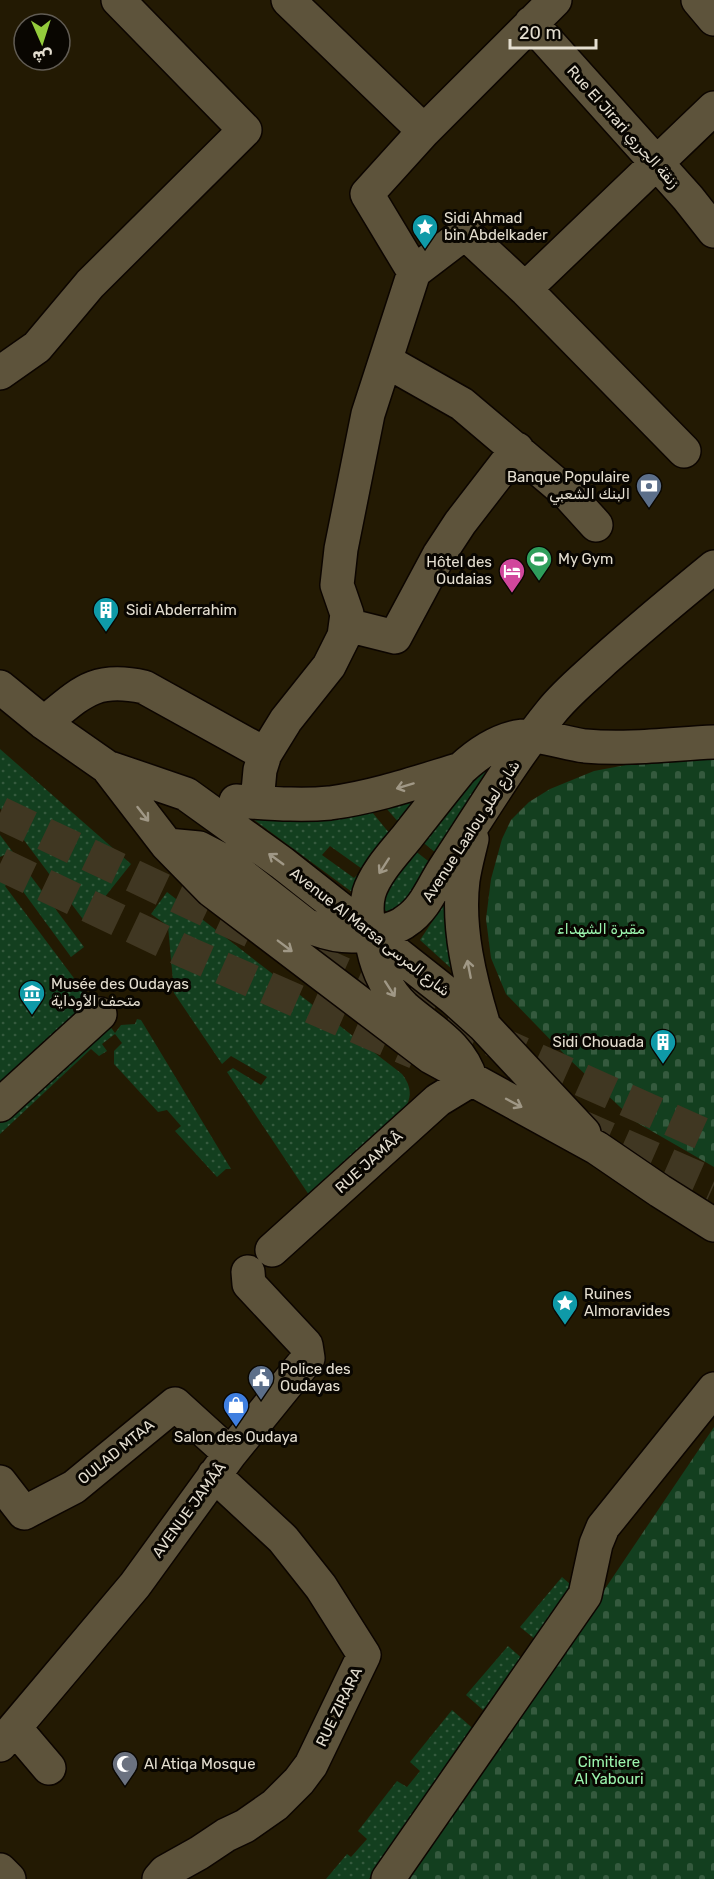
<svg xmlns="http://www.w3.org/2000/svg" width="714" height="1879" viewBox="0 0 714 1879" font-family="Rubik,Cairo,sans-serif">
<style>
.grass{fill:url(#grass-dots)}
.cemetery{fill:url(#cemetery-stones)}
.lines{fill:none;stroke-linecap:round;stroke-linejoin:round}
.major-tunnel{stroke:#403722;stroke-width:33;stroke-dasharray:33 16;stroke-linecap:butt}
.minor-casing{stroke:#0c0500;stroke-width:36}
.minor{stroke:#5d533b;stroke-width:33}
.oneway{stroke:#a09886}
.labels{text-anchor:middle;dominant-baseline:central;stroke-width:6;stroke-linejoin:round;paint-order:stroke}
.street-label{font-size:15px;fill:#e4ded0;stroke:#090601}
.poi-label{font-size:15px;fill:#e4ded0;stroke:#090601;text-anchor:start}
.park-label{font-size:15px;fill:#9bf4ad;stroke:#090601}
</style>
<defs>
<pattern id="grass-dots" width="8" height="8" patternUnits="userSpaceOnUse" patternTransform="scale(1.5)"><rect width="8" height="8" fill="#133f1f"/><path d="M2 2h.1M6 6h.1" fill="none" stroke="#355a3e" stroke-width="1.8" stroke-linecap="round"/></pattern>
<pattern id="cemetery-stones" width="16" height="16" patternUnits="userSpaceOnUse" patternTransform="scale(1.5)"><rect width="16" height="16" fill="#133f1f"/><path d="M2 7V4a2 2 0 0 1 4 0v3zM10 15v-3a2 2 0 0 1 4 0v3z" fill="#355a3e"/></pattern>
</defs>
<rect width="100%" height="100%" fill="#231a03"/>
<path class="grass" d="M0,749L131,864L85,922L0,808Z
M493,763L436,853L420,840L461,794Z
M425,797L400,824L386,808Z
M372,812L390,834L365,871L330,846L322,855L354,878L360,872L363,874L356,895L249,816Z
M0,835L84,947L71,957L19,886L24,882L4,855L0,857Z
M414,850L432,864L408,903L389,914L382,907L383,894Z
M3,862L15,877L5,886L115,1033L121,1025L135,1024L137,1019L141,1020L231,1169H226L217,1177L175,1131L181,1126L167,1110L158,1112L114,1064V1051L122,1043L115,1034L102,1044L107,1051L99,1056L91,1049L0,1134V865Z
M167,892L402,1074C412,1087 412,1097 404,1111L309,1195L227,1072L233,1068L261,1085L267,1077L231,1056L222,1064L174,993L168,926L151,914Z
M444,898L446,899V935L453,970L420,940L438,913Z
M562,1577L578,1591L536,1640L520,1627Z
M508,1646L525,1661L483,1710L466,1695Z
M452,1710L478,1733L381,1863L369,1879H326L347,1854L351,1857L367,1839L358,1831L397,1781L407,1787L420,1771L410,1762Z"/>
<path class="cemetery" d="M714,759V1167L636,1122L569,1059L506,994L491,958L486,919L491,879L502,839L511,820L529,802L550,789L594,771L642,762Z
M714,1427V1879H407L419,1865Z"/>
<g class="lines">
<path class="major-tunnel" d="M0,813L263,937
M0,864L188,953L416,1053
M313,960L714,1139
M578,1125L714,1185"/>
<g class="minor-casing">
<path id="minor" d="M288,0L424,131
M698,0L714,19
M531,23L688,198L714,231
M414,272L465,233L525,289L684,451
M525,289L714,108
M386,361L462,404L567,493L596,525
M0,373L37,347L90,284L245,130L118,0
M347,625L395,637L439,555L460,523L517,449
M0,687L44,723L107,767L186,794L282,863L453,998L484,1026L584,1133
M44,723C81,693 94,676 144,687L265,754
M107,767L167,845L211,890L431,1057L597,1148L660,1191L714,1225
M236,801C268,803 299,806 330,803C375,797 418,782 461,769
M257,802L260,770L265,754L286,720L329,666L344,636L347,614L337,585L341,549L368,414L414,272L367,194L424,131L555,0
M472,839C469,852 465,866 463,880C457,928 470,980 484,1026
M167,845L199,848L224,861L306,925C332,937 354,939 381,932C390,929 399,927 406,921C426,908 433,885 446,866C480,815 512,760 551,712C566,693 585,678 603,661C639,629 676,598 714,567
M0,1105L100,1014
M272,1250L438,1100L471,1080C461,1045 430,1030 404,1007C387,991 378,971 373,948C370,931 364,911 369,893C375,873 394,853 407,837C425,814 443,791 461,769C477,754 494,742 516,737C539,733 562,743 585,746C627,750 672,744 714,742
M0,1482L24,1513L74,1487L175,1404L230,1454
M15,1728L49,1768
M0,1745L135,1585L230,1454L308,1358L306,1345L249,1284L248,1272
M0,1870L9,1879
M159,1879L165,1872L199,1853L226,1835L245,1826L275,1805L299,1781L311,1765L364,1655L321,1587L283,1539L214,1475
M388,1879L585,1595L596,1544L603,1527L714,1389"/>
</g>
<use href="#minor" class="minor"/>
</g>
<defs><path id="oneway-shaft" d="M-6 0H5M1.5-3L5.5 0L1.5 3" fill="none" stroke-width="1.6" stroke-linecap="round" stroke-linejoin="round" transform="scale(1.5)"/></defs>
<g class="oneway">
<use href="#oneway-shaft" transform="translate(405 786) rotate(163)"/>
<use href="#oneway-shaft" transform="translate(143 814) rotate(52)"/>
<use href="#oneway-shaft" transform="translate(276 859) rotate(-144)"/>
<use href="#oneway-shaft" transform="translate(384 866) rotate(123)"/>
<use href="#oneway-shaft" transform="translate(285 946) rotate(37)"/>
<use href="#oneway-shaft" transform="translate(469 969) rotate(-101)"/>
<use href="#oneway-shaft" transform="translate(390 989) rotate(57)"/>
<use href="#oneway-shaft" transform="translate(514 1103) rotate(28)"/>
</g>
<defs>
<g id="sight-pin" transform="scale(1.35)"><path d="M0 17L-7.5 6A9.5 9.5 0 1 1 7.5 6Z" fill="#0f9aa8" stroke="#090601"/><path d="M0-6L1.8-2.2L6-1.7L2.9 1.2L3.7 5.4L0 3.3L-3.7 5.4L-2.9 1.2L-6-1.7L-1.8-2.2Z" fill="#fff"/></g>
<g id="bank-pin" transform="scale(1.35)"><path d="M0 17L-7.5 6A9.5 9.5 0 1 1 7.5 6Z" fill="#5c6f8a" stroke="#090601"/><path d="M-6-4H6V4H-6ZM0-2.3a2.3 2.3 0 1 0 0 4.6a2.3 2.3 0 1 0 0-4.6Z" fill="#fff"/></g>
<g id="stadium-pin" transform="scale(1.35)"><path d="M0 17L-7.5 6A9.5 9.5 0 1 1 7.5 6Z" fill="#2e9e5b" stroke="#090601"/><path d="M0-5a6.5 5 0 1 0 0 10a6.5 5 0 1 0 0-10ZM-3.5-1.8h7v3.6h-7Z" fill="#fff"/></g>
<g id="hotel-pin" transform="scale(1.35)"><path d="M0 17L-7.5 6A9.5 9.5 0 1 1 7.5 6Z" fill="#d1479c" stroke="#090601"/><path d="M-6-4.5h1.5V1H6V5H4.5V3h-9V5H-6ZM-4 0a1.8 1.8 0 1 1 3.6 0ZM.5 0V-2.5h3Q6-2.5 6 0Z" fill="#fff"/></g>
<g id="building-pin" transform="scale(1.35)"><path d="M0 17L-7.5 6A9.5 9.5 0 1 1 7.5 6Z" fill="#0f9aa8" stroke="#090601"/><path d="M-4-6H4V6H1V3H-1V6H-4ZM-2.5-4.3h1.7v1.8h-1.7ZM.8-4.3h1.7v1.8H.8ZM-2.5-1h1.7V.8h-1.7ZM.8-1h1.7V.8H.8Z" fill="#fff"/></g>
<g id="museum-pin" transform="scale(1.35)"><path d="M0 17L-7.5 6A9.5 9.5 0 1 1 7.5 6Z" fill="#0f9aa8" stroke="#090601"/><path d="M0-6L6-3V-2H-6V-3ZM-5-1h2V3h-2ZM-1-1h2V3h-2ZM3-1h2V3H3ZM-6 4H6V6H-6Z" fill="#fff"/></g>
<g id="civic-pin" transform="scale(1.35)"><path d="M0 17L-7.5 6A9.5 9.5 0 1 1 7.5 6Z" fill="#5c6f8a" stroke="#090601"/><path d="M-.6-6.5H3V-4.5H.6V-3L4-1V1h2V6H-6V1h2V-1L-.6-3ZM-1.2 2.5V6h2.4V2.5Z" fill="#fff"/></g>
<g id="shop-pin" transform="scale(1.35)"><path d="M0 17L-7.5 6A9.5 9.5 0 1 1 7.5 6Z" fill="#3f7fe0" stroke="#090601"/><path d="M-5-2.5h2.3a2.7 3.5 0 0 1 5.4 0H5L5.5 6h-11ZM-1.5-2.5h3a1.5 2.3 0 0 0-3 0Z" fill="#fff"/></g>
<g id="mosque-pin" transform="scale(1.35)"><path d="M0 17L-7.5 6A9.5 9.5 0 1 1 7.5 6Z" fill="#6b7280" stroke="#090601"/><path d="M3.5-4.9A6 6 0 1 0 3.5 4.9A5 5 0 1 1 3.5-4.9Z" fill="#fff"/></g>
</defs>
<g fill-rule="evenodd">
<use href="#sight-pin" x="425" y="227"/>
<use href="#bank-pin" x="649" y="486"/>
<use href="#stadium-pin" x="539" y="559"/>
<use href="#hotel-pin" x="512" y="571"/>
<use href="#building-pin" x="106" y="610"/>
<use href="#museum-pin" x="32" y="993"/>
<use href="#building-pin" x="663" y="1042"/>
<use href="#sight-pin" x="565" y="1303"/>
<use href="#civic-pin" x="261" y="1378"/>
<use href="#shop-pin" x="236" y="1405"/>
<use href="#mosque-pin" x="125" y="1764"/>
</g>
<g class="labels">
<g class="street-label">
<text transform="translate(623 127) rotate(48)">Rue El Jirari زنقة الجرري</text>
<text transform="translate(471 831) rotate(-57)">Avenue Laalou شارع لعلو</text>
<text transform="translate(370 932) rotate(38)">Avenue Al Marsa شارع المرسى</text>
<text transform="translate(369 1162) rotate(-42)">RUE JAMÂÂ</text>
<text transform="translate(116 1452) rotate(-39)">OULAD MTAA</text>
<text transform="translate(189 1510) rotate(-54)">AVENUE JAMÂÂ</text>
<text transform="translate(339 1707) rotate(-64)">RUE ZIRARA</text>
</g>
<g class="poi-label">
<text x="444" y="218">Sidi Ahmad<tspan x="444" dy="17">bin Abdelkader</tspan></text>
<text x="630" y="477" text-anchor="end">Banque Populaire<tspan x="630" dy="17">البنك الشعبي</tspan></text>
<text x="558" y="559">My Gym</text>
<text x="492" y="562" text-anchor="end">Hôtel des<tspan x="492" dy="17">Oudaias</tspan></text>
<text x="126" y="610">Sidi Abderrahim</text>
<text x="51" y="984">Musée des Oudayas<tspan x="51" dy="17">متحف الأوداية</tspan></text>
<text x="644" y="1042" text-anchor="end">Sidi Chouada</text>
<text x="584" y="1294">Ruines<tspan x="584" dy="17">Almoravides</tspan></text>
<text x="280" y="1369">Police des<tspan x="280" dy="17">Oudayas</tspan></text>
<text x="236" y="1437" text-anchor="middle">Salon des Oudaya</text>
<text x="144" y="1764">Al Atiqa Mosque</text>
</g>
<g class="park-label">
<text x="601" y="929">مقبرة الشهداء</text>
<text x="609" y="1762">Cimitiere<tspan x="609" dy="17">Al Yabouri</tspan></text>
</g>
</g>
<g transform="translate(42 42) rotate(177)"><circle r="28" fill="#090601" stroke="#615c54" stroke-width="1.5"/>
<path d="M0-4.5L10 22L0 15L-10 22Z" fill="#94cc3c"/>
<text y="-9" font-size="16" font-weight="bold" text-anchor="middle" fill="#e4ded0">ش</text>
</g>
<path d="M510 39v9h86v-9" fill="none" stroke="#e4ded0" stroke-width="3"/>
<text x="519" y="39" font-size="18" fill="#e4ded0" stroke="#090601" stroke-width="4.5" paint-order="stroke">20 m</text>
</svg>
